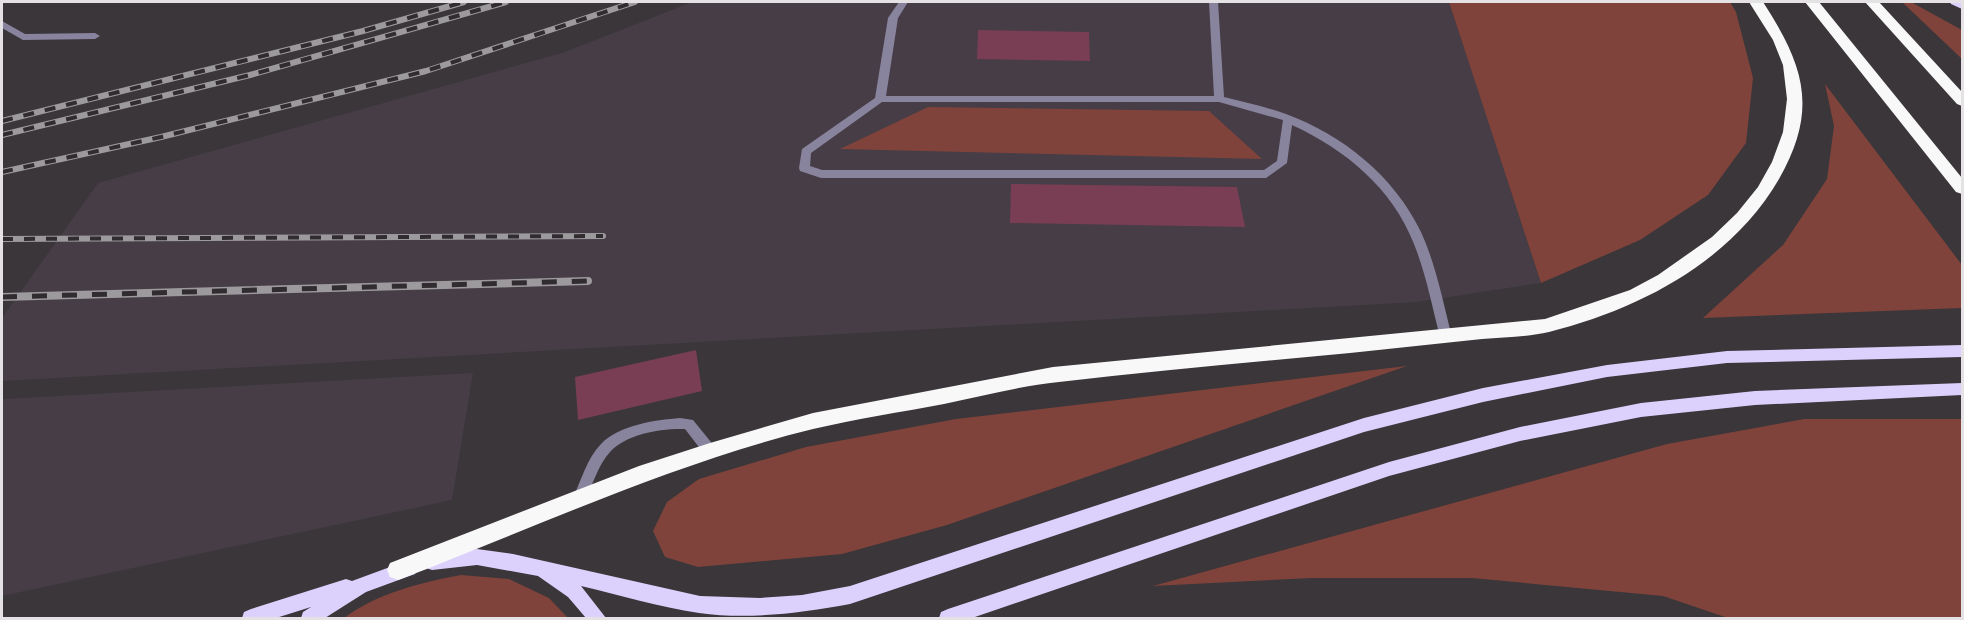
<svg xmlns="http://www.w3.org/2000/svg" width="1964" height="620" viewBox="0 0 1964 620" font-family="'PT Sans',sans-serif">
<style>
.built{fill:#463d46}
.green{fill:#7f433b}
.building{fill:#793e54}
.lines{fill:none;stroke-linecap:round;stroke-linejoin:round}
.lane{fill:#89849e;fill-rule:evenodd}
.street{fill:#89849e;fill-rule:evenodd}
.primary{fill:#dbd1fc;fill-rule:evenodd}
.highway{fill:#f8f8f8;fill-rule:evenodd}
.rail-far1-casing{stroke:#9d9a9d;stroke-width:6}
.rail-casing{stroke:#9d9a9d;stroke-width:8}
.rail-far1{stroke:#302c30;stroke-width:4;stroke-dasharray:11;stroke-linecap:butt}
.rail{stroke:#302c30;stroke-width:5;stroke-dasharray:15;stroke-linecap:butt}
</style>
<rect width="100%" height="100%" fill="#3a363a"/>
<path class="built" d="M692,2H1449L1541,283L1417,302L2,381V318L98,183L565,52Z
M473,373L452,500L2,596V399Z"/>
<path class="green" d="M1449,2H1730L1736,12L1753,78L1746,143L1708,195L1640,240L1541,283Z
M1902,2H1911L1962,30V59Z
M1825,84L1962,265V308L1703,318L1783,245L1827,179L1834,126Z
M928,107L1209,111L1262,159L840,149Z
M1407,366L947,525L842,554L698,567L665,557L653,531L667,502L699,479L806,447L956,419Z
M1804,419H1962V618H1728L1663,596L1472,578H1311L1153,586L1667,444Z
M461,575L509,579L549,598L568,618H344C378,593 419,583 461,575Z"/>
<path class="building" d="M978,30L1089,32L1090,61L977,59Z
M1011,184L1237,187L1245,227L1010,223Z
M696,350L702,391L578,420L575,377Z"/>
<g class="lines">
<path class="lane" d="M899,2H908L898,18L886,96H1214L1209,2H1218L1224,97C1245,102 1266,107 1286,114C1343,135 1394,176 1421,232C1436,265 1443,302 1452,337L1450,340H1442L1440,337C1432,306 1426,274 1414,244C1392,188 1346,150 1292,125L1287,163L1266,178H821L800,171L799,168L802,149L875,98L888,18ZM882,102H1219L1283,120L1277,161L1264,170H822L810,166L811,153Z
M680,418L693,420L715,447L717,451L715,455L710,457L705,455L685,429C661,428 626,434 610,452C598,465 592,486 585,502L580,504L575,502L573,498C581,481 587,458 601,444C619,425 655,420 680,418Z"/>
<path class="street" d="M2,21L25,34L95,33L100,36L95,39L23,40L2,28Z"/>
<path class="primary" d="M1950,2H1962V9L1951,4Z
M1962,345V357L1727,363L1607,377L1483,402L1364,432L850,604C801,613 748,620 699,613C659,607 620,595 581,586L606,618H586L568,597L538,576L477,565L432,570L426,568L423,562L426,556L432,554L477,549L513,554L700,596L760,598L802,595L850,586L1364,418L1483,388L1607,365L1727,351Z
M1962,383V395L1755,405L1641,417L1520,441L1389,476L972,618H939L941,612L948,609L1389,462L1520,427L1641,403L1755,391Z
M409,560L415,562L418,568L415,574L366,592L325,618H301L303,612L311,607L276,618H242L244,612L251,609L346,579L352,581Z"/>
<path class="highway" d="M1749,2H1763C1804,65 1819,109 1779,179C1730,263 1639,309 1549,332C1528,337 1504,337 1482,339C1438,344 1394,348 1350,353C1253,362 1156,371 1059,382C1021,386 982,396 944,404C901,412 856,419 813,429C670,464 535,528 398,580L390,577L387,570L390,563L639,466L710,443L813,413L1053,367L1545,319L1630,290L1658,275L1712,237L1737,213L1758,187L1772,162L1783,132L1787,99L1783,65L1773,40Z
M1805,2H1819L1962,178V194L1956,192Z
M1865,2H1879L1962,92V106L1957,104Z"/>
<g class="rail-far1-casing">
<path id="rail-far1" d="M2,121L363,31L464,2
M2,135L250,75L506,2
M2,172L161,137L426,71L635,2
M2,239L603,236"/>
</g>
<g class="rail-casing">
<path id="rail" d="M2,297L588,281"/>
</g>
<use href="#rail-far1" class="rail-far1"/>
<use href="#rail" class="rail"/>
</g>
<rect width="1964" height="620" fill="none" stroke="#e5e2e5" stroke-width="6"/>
</svg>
